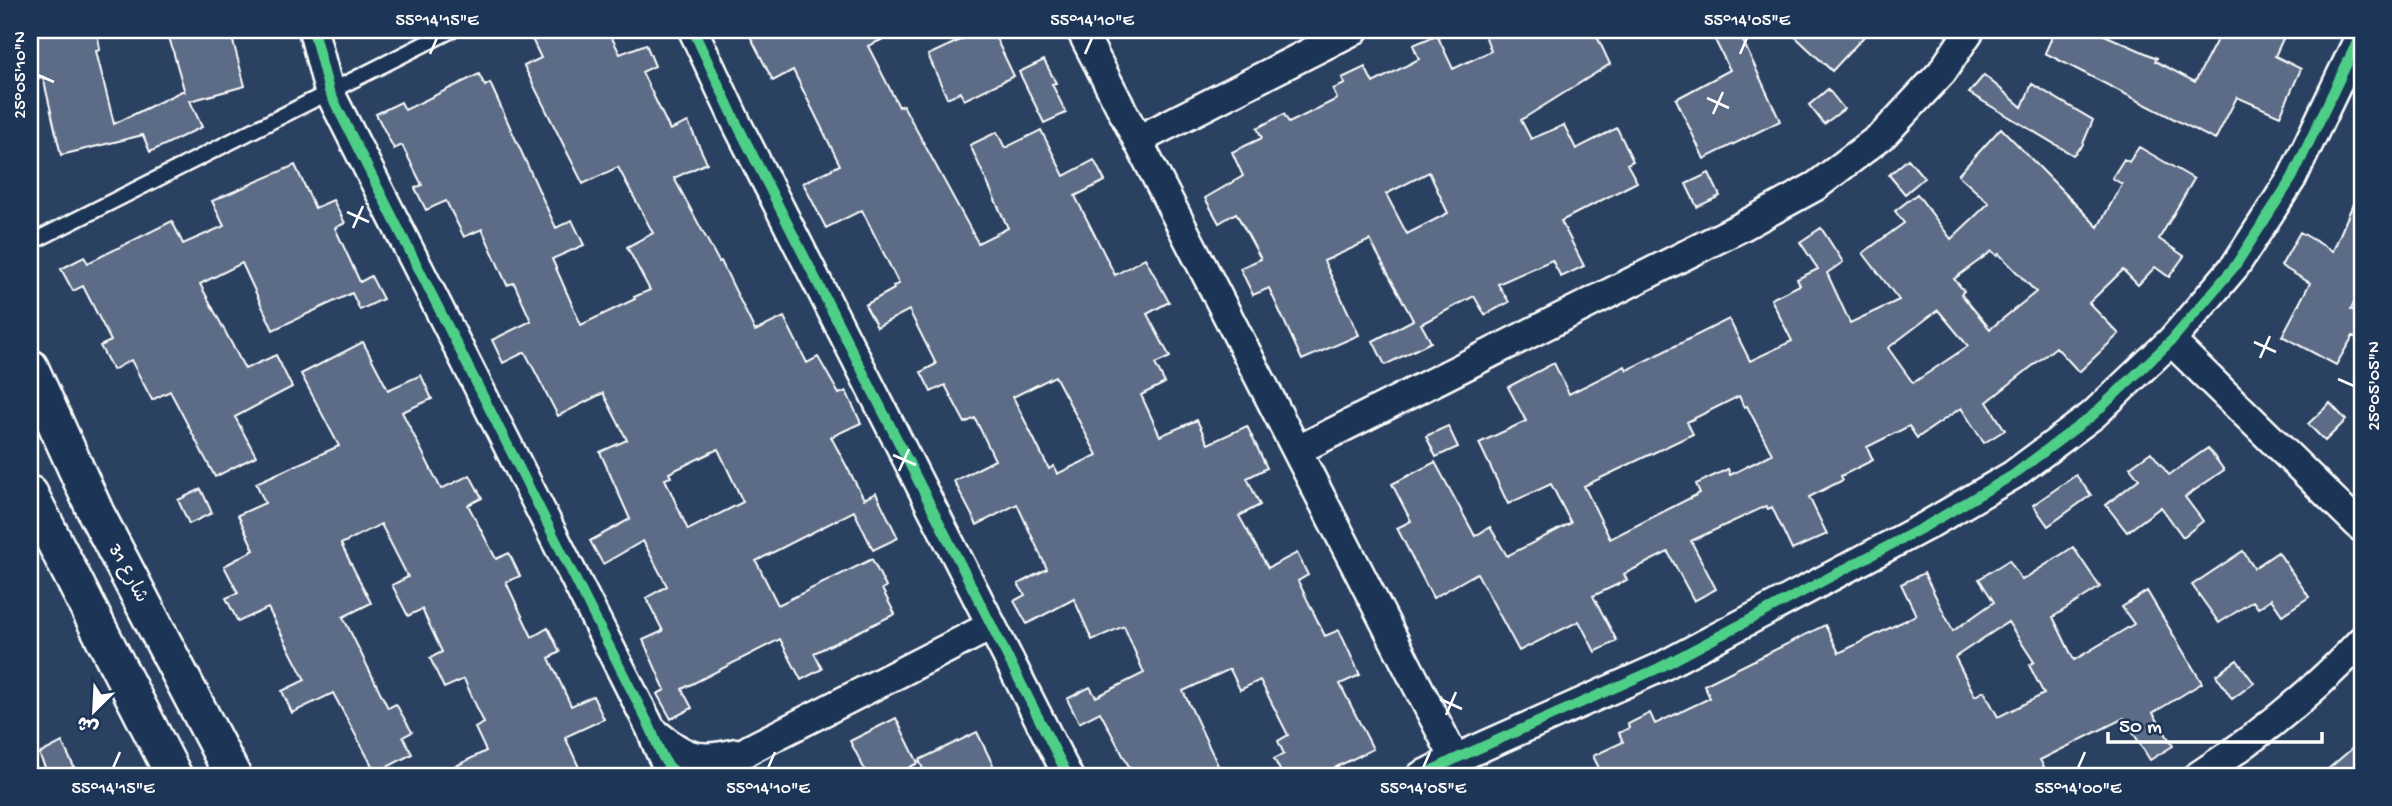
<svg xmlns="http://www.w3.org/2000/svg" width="2392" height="806" viewBox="0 0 2392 806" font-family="'Gochi Hand','Playpen Sans Arabic',sans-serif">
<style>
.building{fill:#5b6c86;stroke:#fff;stroke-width:2;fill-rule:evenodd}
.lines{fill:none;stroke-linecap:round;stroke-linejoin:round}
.service-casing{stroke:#fff;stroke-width:19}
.minor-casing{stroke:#fff;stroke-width:33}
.tertiary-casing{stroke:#fff;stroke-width:40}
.service{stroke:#1d3557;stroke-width:14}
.minor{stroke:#1d3557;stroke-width:28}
.tertiary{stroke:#1d3557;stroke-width:35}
.cycleway-casing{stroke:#1d3557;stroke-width:15}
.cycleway{stroke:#4dcf88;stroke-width:10}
.ticks{fill:none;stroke:#fff;stroke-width:2.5}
.labels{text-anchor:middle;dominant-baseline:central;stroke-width:7;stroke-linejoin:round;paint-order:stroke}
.street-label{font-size:19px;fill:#fff;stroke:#1d3557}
.neatline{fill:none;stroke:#fff;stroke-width:2.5}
.ticks-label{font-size:18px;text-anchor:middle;fill:#fff}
</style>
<rect width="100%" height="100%" fill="#2a4161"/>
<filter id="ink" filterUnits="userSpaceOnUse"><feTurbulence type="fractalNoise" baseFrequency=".0143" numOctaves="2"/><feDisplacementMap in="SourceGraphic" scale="14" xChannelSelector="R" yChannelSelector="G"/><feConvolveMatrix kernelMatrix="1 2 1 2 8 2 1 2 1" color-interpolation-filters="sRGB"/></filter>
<g filter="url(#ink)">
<path class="building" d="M30,30H97L100,50L96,51L114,124L184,90L185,93L167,30H230L245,86L190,101L202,127L150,152L143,135L61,155L43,77L30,80Z
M551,30H608L620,54L646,44L655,66L642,72L670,130L688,122L707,163L674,178L719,262L721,261L755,331L784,317L807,363L818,357L839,394L846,391L861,423L831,437L864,499L876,493L898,538L873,550L854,511L756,561L778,605L872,559L886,587L882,589L895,614L814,653L822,669L801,680L780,639L682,689L692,708L671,719L657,694L665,690L643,640L663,631L646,598L667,586L643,541L603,564L590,541L630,519L600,452L627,440L603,393L558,416L525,352L503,363L492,340L531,321L514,283L507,285L482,229L464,237L446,201L426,210L415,188L422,185L402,145L394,149L376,114L401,102L405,110L479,74L485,86L490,83L556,228L572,220L584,245L552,259L581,325L635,299L634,297L650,290L627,247L653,233L618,167L583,184L524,66L541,58L532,39ZM718,449L743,502L688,530L665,479L671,477L669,473Z
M747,30H903L868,46L899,107L903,105L978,243L1008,228L970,145L997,132L1005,148L1041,130L1064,176L1094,160L1105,181L1075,196L1115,275L1145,258L1169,302L1147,314L1170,357L1155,364L1165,383L1141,395L1160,436L1197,420L1208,444L1247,426L1267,468L1247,478L1260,505L1239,516L1268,568L1297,553L1308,575L1298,581L1325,636L1339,630L1360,675L1340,684L1373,749L1318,776H1283L1274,759L1284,754L1278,741L1288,735L1260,680L1240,690L1230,669L1183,691L1223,776H1134L1100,712L1079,723L1067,699L1090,687L1096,697L1144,673L1124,626L1092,640L1074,599L1027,624L1014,601L1025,595L1018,584L1047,569L1017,504L977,525L954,481L995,460L975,418L965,423L945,385L931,392L921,372L936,364L909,310L877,327L865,305L894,289L893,286L899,284L862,210L826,228L803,183L840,165L793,70L773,81ZM1055,376L1097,455L1057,474L1054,466L1049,469L1013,397Z
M982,30H992L1014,76L964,100L960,92L947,98L928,55Z
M1499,30H1594L1610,64L1521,120L1531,139L1564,125L1576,149L1617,128L1633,161L1627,164L1637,182L1561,221L1584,266L1561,277L1552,260L1498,284L1509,302L1485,315L1474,296L1421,324L1431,342L1385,365L1373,341L1413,320L1370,240L1324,261L1359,335L1302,360L1269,288L1253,295L1240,268L1261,259L1236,213L1219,223L1205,198L1243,176L1232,152L1262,138L1257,128L1284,114L1289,123L1337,99L1333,89L1345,84L1342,78L1365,67L1373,83L1419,59L1413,45L1437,35L1453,69L1491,51L1485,35ZM1429,172L1448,213L1407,234L1386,194Z
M1710,30H1738L1780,121L1704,159L1676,99L1730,70Z
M1788,30H1870L1832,71Z
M2055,30H2093L2157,58L2155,61L2195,82L2222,30H2287L2275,56L2301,69L2280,116L2237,97L2215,140L2045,53Z
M1044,60L1056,83L1052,84L1066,113L1044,123L1019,72Z
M1984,75L2022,107L2032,84L2093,120L2082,146L2073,155L1969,93Z
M1828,89L1844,109L1824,124L1809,105Z
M2001,128L2098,227L2122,184L2112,178L2124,159L2129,162L2139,147L2194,179L2159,239L2184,256L2169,277L2155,267L2138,285L2123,270L2089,303L2119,334L2079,372L2056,347L1987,402L2005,430L1984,443L1961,408L1917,438L1909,426L1867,447L1873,460L1841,476L1843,480L1809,497L1827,534L1792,550L1772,507L1768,509L1766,506L1691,541L1716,589L1694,601L1668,552L1624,574L1627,580L1593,596L1617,641L1595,652L1579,621L1519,651L1477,573L1433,598L1397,528L1411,521L1392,484L1435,462L1475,536L1490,527L1507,556L1571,523L1551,484L1508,504L1479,443L1526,421L1508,387L1554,363L1569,394L1625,366L1627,370L1729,319L1750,361L1792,341L1771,299L1800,285L1797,279L1818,269L1800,242L1821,228L1843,262L1827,273L1850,323L1899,300L1863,253L1904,223L1895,211L1917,194L1951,239L1989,203L1958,175ZM1992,251L1997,256L1999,254L2036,292L1990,329L1961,294L1964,291L1954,279ZM1938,310L1968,346L1913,383L1888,348ZM1739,396L1744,407L1747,406L1772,454L1730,475L1728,469L1696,484L1700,493L1610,539L1584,486L1693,434L1687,422Z
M1908,159L1924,178L1905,194L1889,175Z
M295,165L315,208L333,200L345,223L335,228L360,282L371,276L383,299L360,310L352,293L273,330L242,263L200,284L245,369L276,355L292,387L235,417L256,456L215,477L170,391L152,400L131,360L113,370L100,346L111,341L83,286L73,291L61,269L84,257L88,263L172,221L183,244L224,226L212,201Z
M1709,173L1720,196L1697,207L1686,184Z
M2362,183V287L2351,309L2362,315V341L2353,336L2336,365L2282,336L2310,283L2281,266L2300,232L2333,251Z
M363,342L388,390L421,375L432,399L402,412L441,489L470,475L482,498L468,505L496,559L509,553L520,576L506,582L532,637L548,628L560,652L549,658L571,706L593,696L604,719L565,737L583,776H436L486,751L475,728L484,723L464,679L444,688L430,658L442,652L422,609L408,616L392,585L408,577L381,524L341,544L371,603L343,617L388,708L396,704L412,732L403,737L412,754L376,773L333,693L292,713L282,691L305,680L268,608L238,622L226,598L238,593L224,566L254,550L238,515L265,503L256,483L339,446L301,374Z
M2330,403L2346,420L2325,441L2308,424Z
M1448,426L1458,447L1436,457L1426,436Z
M2208,448L2224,470L2185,497L2203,521L2183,537L2161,507L2127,532L2106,505L2139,479L2130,467L2151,452L2169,475Z
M2076,475L2091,495L2048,526L2033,505Z
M201,489L212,513L189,524L178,500Z
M2073,547L2100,587L2053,617L2074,660L2134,624L2122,607L2147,591L2202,683L2153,713L2173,746L2150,760L2124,718L2040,760L2049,776H1603L1593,756L1623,742L1619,733L1629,728L1628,724L1650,713L1655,724L1710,698L1704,685L1825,625L1839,653L1916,615L1901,584L1924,573L1953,631L1994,602L1979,579L2009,560L2022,580ZM2008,622L2034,662L2029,665L2044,694L1998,717L1984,691L1975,696L1955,657Z
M2243,551L2254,568L2278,552L2309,597L2282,615L2271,599L2258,608L2253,601L2219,623L2192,585Z
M2237,660L2254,683L2232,699L2216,675Z
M896,718L918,763L893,776H868L850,741Z
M977,732L994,767L976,776H926L919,760Z
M2362,740V776H2320Z
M62,742L74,767L49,776L39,754Z"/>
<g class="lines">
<g class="service-casing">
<path id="service" d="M30,243L452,30"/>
</g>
<g class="minor-casing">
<path id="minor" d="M313,30L329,91L651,729C659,748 663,768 683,776
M693,30L737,124L1068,776
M1081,30L1455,759
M1138,140L1354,30
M2171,341L2362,528
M1298,450L1741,227L1816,186L1884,134L1942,72L1970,30
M653,731C684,757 697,763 736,753
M709,776L750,749L991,626
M1421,776L1455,759L1659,668L1926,526L2013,475L2093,415L2171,341L2235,266L2292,178L2362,32
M2198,776C2258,737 2314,692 2362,640"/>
</g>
<g class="tertiary-casing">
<path id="tertiary" d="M30,367L96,513L233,776
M30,494L174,776"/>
</g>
<use href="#service" class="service"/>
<use href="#minor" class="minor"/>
<use href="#tertiary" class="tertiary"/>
<g class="cycleway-casing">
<path id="cycleway" d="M313,30L329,91L651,729C659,748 663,768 683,776
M693,30L737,124L1068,776
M1421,776L1455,759L1659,668L1926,526L2013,475L2093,415L2171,341L2235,266L2292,178L2362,32"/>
</g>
<use href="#cycleway" class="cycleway"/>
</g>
</g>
<path class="ticks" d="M430,54L437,38M1085,54L1092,38M1740,54L1747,38M38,75L54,82M1707,98L1729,108M1713,114L1723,92M347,212L369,222M353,228L363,206M2254,342L2276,352M2260,358L2270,336M2338,379L2354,386M893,455L916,465M899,471L909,449M1440,699L1462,709M1446,715L1456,692M113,768L120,752M768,768L775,752M1423,768L1430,752M2078,768L2085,752"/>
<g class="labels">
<g class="street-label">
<text transform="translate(127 574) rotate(62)">شارع 31</text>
</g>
</g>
<rect width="2392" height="806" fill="none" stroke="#1d3557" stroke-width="77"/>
<g transform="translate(94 711) rotate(204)" stroke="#1d3557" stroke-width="5" paint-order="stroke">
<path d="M0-5L12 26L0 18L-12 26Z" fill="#ffffff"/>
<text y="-10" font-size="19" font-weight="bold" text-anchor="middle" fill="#ffffff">ش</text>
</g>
<path d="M2108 732v10h214v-10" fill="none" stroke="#ffffff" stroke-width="3.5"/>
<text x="2119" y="732" font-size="21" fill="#ffffff" stroke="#1d3557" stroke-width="5" paint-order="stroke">50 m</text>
<rect x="38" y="38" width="2316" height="730" class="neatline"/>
<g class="ticks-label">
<text x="437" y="25">55°14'15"E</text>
<text x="1092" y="25">55°14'10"E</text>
<text x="1747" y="25">55°14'05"E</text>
<text transform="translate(19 75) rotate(-90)" y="6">25°05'10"N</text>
<text transform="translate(2373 386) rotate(-90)" y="6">25°05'05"N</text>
<text x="113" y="793">55°14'15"E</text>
<text x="768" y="793">55°14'10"E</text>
<text x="1423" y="793">55°14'05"E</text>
<text x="2078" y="793">55°14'00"E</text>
</g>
</svg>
